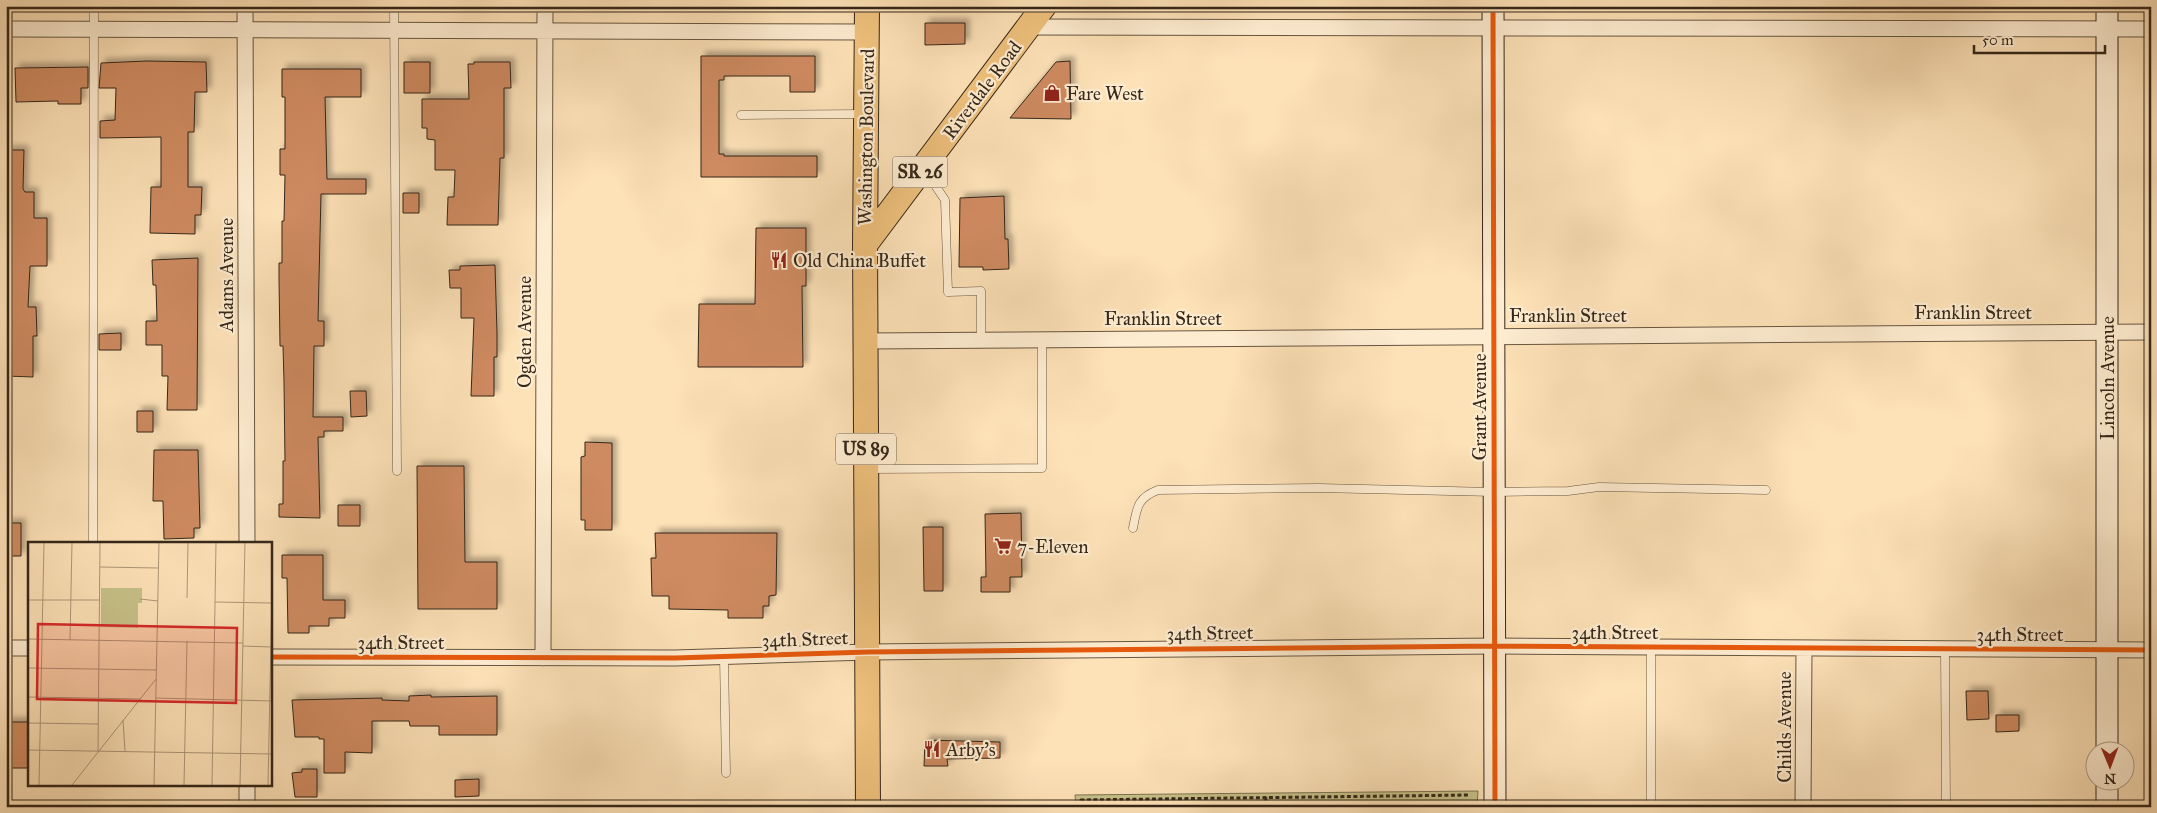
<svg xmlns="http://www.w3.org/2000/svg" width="2157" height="813" viewBox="0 0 2157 813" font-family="'IM FELL Great Primer',serif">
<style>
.green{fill:#c7c189;stroke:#7e7451}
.building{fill:#ce8a61;stroke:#352719;filter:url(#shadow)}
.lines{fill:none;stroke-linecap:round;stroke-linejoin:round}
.lane-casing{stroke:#675640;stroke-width:9}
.street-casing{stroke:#675640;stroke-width:17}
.secondary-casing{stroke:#352719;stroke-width:23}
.primary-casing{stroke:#352719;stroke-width:26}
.path{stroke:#352719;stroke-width:3;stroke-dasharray:4 2.5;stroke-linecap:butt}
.lane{stroke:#feecd0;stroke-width:8}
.street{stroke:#feecd0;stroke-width:15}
.secondary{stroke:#feecd0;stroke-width:21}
.primary{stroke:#eec07c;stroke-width:24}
.cycleway-casing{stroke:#feecd0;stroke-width:8}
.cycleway{stroke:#e8590c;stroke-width:5}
.labels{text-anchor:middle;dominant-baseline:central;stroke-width:4.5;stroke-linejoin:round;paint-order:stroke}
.shield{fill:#feecd0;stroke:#716250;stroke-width:1}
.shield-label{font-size:18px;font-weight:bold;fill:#352719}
.street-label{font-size:19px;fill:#352719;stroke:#feecd0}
.poi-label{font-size:19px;fill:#352719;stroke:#feecd0;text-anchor:start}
.inset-road{fill:none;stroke:#ad9778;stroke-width:1}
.view{fill:#d62828;fill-opacity:0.15;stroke:#d62828;stroke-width:2.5}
.inset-edge{fill:none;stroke:#352719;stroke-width:2.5}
</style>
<defs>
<filter id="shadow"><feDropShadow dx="4.5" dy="-4.5" stdDeviation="2.5" flood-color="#0004"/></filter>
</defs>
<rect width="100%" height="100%" fill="#fde1b7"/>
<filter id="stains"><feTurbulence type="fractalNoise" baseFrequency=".004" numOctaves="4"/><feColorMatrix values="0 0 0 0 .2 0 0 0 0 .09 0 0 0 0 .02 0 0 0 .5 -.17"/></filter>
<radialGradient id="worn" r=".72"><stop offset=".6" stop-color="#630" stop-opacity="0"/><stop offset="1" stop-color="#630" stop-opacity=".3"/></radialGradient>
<path class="green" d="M1478,791L1477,807H1076L1075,795Z"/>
<path class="building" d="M925,23H965V44L925,45Z
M701,56H815V92H790V76H724V80H719V154H724V156H817V177H701Z
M147,61L206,62L207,92H195L194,132H188V187H202L201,215H195V234L150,233L151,187H161V137L100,138V121L115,120L116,88H99L101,63Z
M1070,61L1071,119L1010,118L1056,62Z
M404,62H430V93H404Z
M474,62H510L511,88H504V158H500L498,225H447L448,197H454L455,170H435V140L427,139V128H422V99H469L468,64H474Z
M88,67V88H81V104H58V101L16,102L15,68Z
M282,69H361V97H325L327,179H366V194H321L318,321H324V346H314L313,417H343V431H324V437H318L320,518L279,517V504H283V461H285L284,381L283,346H280L279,279V263H282V221H284L285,175H280V149H285V97H282Z
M6,150H24L23,189L25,192H34V218H47V266H30L28,307H36L37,336H33V377L6,376Z
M403,193H419V213H403Z
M1004,196L1005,239H1008L1009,269L983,270V267H959L960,198Z
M756,228H806V286H802L803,367H698L699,304H755Z
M198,258L197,410H167L168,376H162V345H146V321H157L156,285H153L152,260Z
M495,265L497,333V357H494V396H471L474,318H461V288H450L449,270H460V266Z
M121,333V350H99V334Z
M350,391H366L367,416L351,417Z
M137,411H153V432H137Z
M585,442L612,443V530H585V520H581V457L585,456Z
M154,450H198L200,528H194V538L164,539L163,501H153Z
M417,466H464L465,562H497V609H418Z
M338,505H360V526H338Z
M1021,513L1022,577H1010V592H981V577H986L985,514Z
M6,523H21V556H6Z
M923,527H943V591H924Z
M655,533H777L776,595L769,596V606H763V618H728V610L669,609V596H652L651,558H656Z
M282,555H323V600H345V618H329V626H309V633H288L287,578H282Z
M1966,691H1988L1989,719L1967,720Z
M431,695V697L497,696V735H439V726H410L409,721H372V753L345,752V773H324V739H319V737H295L292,700L382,698V700L409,701V696Z
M1996,715H2019V731L1996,732Z
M6,722H29V768H6Z
M925,740L1000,742V758L947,759L948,766H924Z
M302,769H317V797H295L292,773L302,772Z
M479,779V796L455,797V780Z"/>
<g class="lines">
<g class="lane-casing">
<path id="lane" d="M394,6L397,471
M741,115L864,114
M924,169L945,200L948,292L981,291V340
M868,469L1042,468V339
M1133,528C1137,508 1137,498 1158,490L1319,488L1494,492L1568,491L1599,487L1766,490
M93,543L94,6
M1651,647V807
M1945,648L1946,807
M724,657L726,773"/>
</g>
<g class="street-casing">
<path id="street" d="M245,6L247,543
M1028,27L2151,29
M6,29L867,32
M866,341L2151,332
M6,648H29
M270,657L675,658L868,652L1494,646L2151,650
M543,658L545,6
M247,807V784
M1803,807L1804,648"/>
</g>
<g class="secondary-casing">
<path id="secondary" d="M1493,6L1495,807
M2107,750V6
M2107,780V807"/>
</g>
<g class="primary-casing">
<path id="primary" d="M867,6L865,245L868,807
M865,245L1044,6"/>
</g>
<path class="path" d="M1082,807L1081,800L1468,795
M1265,807L1266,797"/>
<use href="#lane" class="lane"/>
<use href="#street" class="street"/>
<use href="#secondary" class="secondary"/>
<use href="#primary" class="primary"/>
<g class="cycleway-casing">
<path id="cycleway" d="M1493,6L1495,807
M270,657L675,658L868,652L1494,646L2151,650"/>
</g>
<use href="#cycleway" class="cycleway"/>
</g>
<defs>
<g id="shop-bare" transform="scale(1.35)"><path d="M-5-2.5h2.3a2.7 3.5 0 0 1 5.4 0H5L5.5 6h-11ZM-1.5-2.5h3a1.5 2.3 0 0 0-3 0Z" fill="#8f2418" stroke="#feecd0" stroke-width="2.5" paint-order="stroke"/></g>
<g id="restaurant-bare" transform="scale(1.35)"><path d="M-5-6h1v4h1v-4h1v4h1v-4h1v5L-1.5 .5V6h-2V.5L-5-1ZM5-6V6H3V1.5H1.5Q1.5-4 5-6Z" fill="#8f2418" stroke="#feecd0" stroke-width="2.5" paint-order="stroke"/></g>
<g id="supermarket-bare" transform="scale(1.35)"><path d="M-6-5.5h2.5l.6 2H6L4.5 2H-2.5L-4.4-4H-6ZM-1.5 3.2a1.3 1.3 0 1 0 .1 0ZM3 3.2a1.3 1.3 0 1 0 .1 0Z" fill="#8f2418" stroke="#feecd0" stroke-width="2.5" paint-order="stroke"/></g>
</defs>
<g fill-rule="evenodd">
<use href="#shop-bare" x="1052" y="93"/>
<use href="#restaurant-bare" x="779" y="260"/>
<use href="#supermarket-bare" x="1003" y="546"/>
<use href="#restaurant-bare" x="932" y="749"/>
</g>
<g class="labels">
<g class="shield">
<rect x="892.5" y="156.5" width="55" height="31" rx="4"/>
<rect x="836" y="433.5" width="60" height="31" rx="4"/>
</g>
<g class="shield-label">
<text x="920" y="172">SR 26</text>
<text x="866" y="449">US 89</text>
</g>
<g class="street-label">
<text transform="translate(982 90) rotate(-53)">Riverdale Road</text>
<text transform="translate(866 137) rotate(-89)">Washington Boulevard</text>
<text transform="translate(226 275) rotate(-90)">Adams Avenue</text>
<text x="1973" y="312">Franklin Street</text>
<text x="1568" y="315">Franklin Street</text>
<text x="1163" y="318">Franklin Street</text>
<text transform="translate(524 332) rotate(-90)">Ogden Avenue</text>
<text transform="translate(2107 378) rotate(-90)">Lincoln Avenue</text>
<text transform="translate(1479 407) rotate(-90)">Grant Avenue</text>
<text x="1615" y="632">34th Street</text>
<text transform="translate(1210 633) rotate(-1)">34th Street</text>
<text x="2020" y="634">34th Street</text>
<text transform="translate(805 639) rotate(-2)">34th Street</text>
<text x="401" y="642">34th Street</text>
<text transform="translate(1784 727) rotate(-90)">Childs Avenue</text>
</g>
<g class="poi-label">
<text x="1066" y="93">Fare West</text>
<text x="793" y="260">Old China Buffet</text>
<text x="1017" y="546">7-Eleven</text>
<text x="946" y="749">Arby's</text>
</g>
</g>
<g transform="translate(28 542)">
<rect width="244" height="244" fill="#fde1b7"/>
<path d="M73,46H114V61H110V86L73,85Z" fill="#c7c189"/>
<path class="inset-road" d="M72,25L130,26M159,56L160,0M112,57L130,59M0,58H71M187,60L243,61M0,97L215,101M42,98L44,0M215,104L243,105M0,126L128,128M0,155L113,157M128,156L244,159M95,178L97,209M0,181L70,182M0,208L244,212M70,209L72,0M11,243L16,0M44,243L128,137M126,243L131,0M156,243L159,99M184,243L188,0M212,243L217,0M240,243L244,48"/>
<path class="view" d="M10,82L209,86L208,161L9,157Z"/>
<rect width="244" height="244" class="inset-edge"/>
</g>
<rect width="2157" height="813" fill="none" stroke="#fde1b7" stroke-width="25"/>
<rect x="8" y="8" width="2142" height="798" fill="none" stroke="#352719" stroke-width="2.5"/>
<rect x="12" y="12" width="2132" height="788" fill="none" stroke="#352719"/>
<g transform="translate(2110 766) rotate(179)"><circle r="24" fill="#feecd0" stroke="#ae9d87"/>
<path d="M0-4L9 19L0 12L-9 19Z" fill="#8f2418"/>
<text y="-8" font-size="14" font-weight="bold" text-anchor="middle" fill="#352719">N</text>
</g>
<path d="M1974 45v8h131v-8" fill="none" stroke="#352719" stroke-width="2.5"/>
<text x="1982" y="45" font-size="15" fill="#352719" stroke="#feecd0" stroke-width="4" paint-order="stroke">50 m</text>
<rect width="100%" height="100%" filter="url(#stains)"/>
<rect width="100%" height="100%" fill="url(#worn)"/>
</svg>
